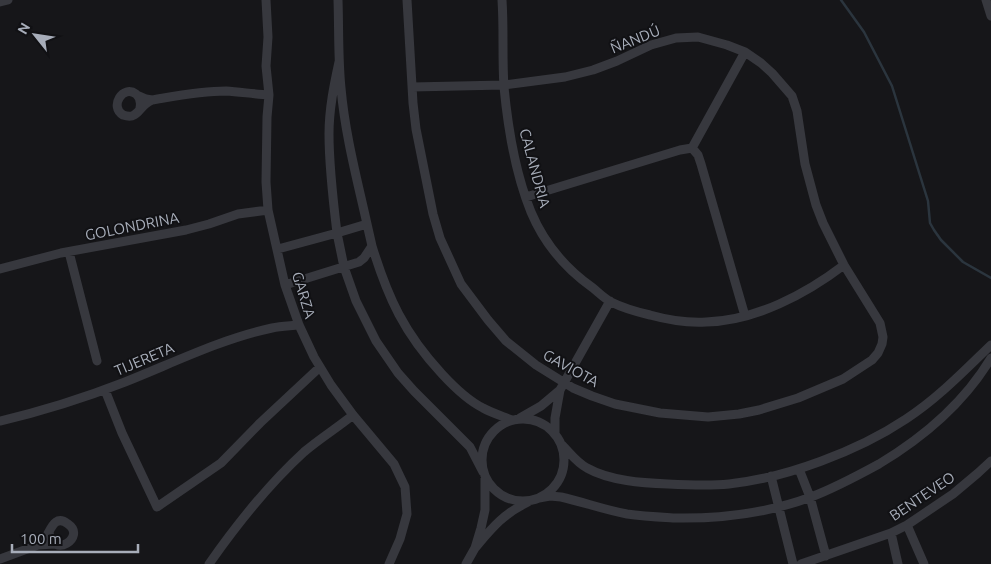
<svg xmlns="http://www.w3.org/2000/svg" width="991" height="564" viewBox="0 0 991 564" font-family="Ubuntu,sans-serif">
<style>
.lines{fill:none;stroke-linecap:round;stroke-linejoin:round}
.stream{stroke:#2b353e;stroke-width:2.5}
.minor{stroke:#37383e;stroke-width:9}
.labels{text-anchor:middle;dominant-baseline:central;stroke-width:4;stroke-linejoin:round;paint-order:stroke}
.street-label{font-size:15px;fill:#a7adb9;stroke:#111114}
</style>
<rect width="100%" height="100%" fill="#161619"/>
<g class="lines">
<path class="stream" d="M841,0L864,32L892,86L928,201L930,223L934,230L941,240L963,262L991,278"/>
<path class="minor" d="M266,0L268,37L266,66L269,95L267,117L266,182L268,210L285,285L299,325L314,357L331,385L353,415L394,464L405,487L407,514L400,539L389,564
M338,0C339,29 338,59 341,88C345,134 357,179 367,224
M407,0L413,103L416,129L433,214L440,238L461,284L488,320L506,341L536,365L573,388L592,396L615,404L660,413L708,417L739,414L759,410L798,398L843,379L872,360L878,353L882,344L883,337L880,323L844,265L823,223L816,205L805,164L797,111L792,96L772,73L761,63L745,52L727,45L698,37L676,38L651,45L617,61L593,70L565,77L504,85L412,87
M502,0C504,29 502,58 504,87C508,129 515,173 531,212C544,243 566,269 593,288C598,292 604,298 611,302C623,308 637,312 650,315C668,320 687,323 706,322C755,321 806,294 844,265
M986,0L991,16
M0,2L8,0
M137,95L146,99L152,100C142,104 140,112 134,115C131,117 126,116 123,115C109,107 123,84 136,94C141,98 141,103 140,108
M152,100C176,96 201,91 226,91C240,92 254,94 269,95
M692,148L745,52
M526,197L680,150L692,148L698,155L701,164L745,316
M372,246C388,298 404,333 442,374C454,387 467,400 483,408C492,413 502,416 512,420
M278,249L337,233C333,200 329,167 329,134C329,109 334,85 339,62
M69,252L97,361
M0,269L61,253L186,230L209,224L238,214L268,210
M285,285L359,262L364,258L372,246L367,224L337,233L344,267L356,301L376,341L398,373L414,391L470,447L483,472
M105,390L122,433L157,507L221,463L260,423L320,367
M520,418L541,406L560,390
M482 460a41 41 0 1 1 82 0a41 41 0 1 1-82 0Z
M0,421C43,411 84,398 125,382C173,363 221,339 272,328C281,326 290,326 299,325
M555,433V418L560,390L610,301
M562,445C570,453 577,463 587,468C610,481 643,483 668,484C688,485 709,486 729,484C786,478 858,451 906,419C937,399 964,371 991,345
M799,469L810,497L826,556
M771,476L793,564
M485,478V510L481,528L475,548C492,528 503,514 528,502
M539,498L550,496L561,497C583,502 605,510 627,514C642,516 658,517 673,518C719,519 768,513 811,497C835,488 857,476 879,464C924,437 964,403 991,358
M907,525L924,564
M49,532C52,560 87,537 68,524C55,514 51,529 46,537C44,541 41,543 38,545L55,544
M891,533L898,564
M0,559L38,545
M209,564C237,524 268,485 304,452C319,439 337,428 353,415
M466,564L475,548
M801,564L891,533L907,525L953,494L978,473L991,461"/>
</g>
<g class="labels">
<g class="street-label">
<text transform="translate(635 39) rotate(-22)">ÑANDÚ</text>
<text transform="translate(535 168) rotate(75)">CALANDRIA</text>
<text transform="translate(132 226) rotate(-11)">GOLONDRINA</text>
<text transform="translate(304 295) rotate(73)">GARZA</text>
<text transform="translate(144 359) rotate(-23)">TIJERETA</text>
<text transform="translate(571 368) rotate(29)">GAVIOTA</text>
<text transform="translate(922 496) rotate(-34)">BENTEVEO</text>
</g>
</g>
<g transform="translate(35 35) rotate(300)" stroke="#111114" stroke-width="4" paint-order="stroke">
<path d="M0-4L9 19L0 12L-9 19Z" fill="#a7adb9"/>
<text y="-8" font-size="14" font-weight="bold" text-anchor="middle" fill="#a7adb9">N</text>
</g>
<path d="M12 544v8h126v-8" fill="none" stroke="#a7adb9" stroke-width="2.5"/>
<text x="20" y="544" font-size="15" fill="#a7adb9" stroke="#111114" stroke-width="4" paint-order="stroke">100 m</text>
</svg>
